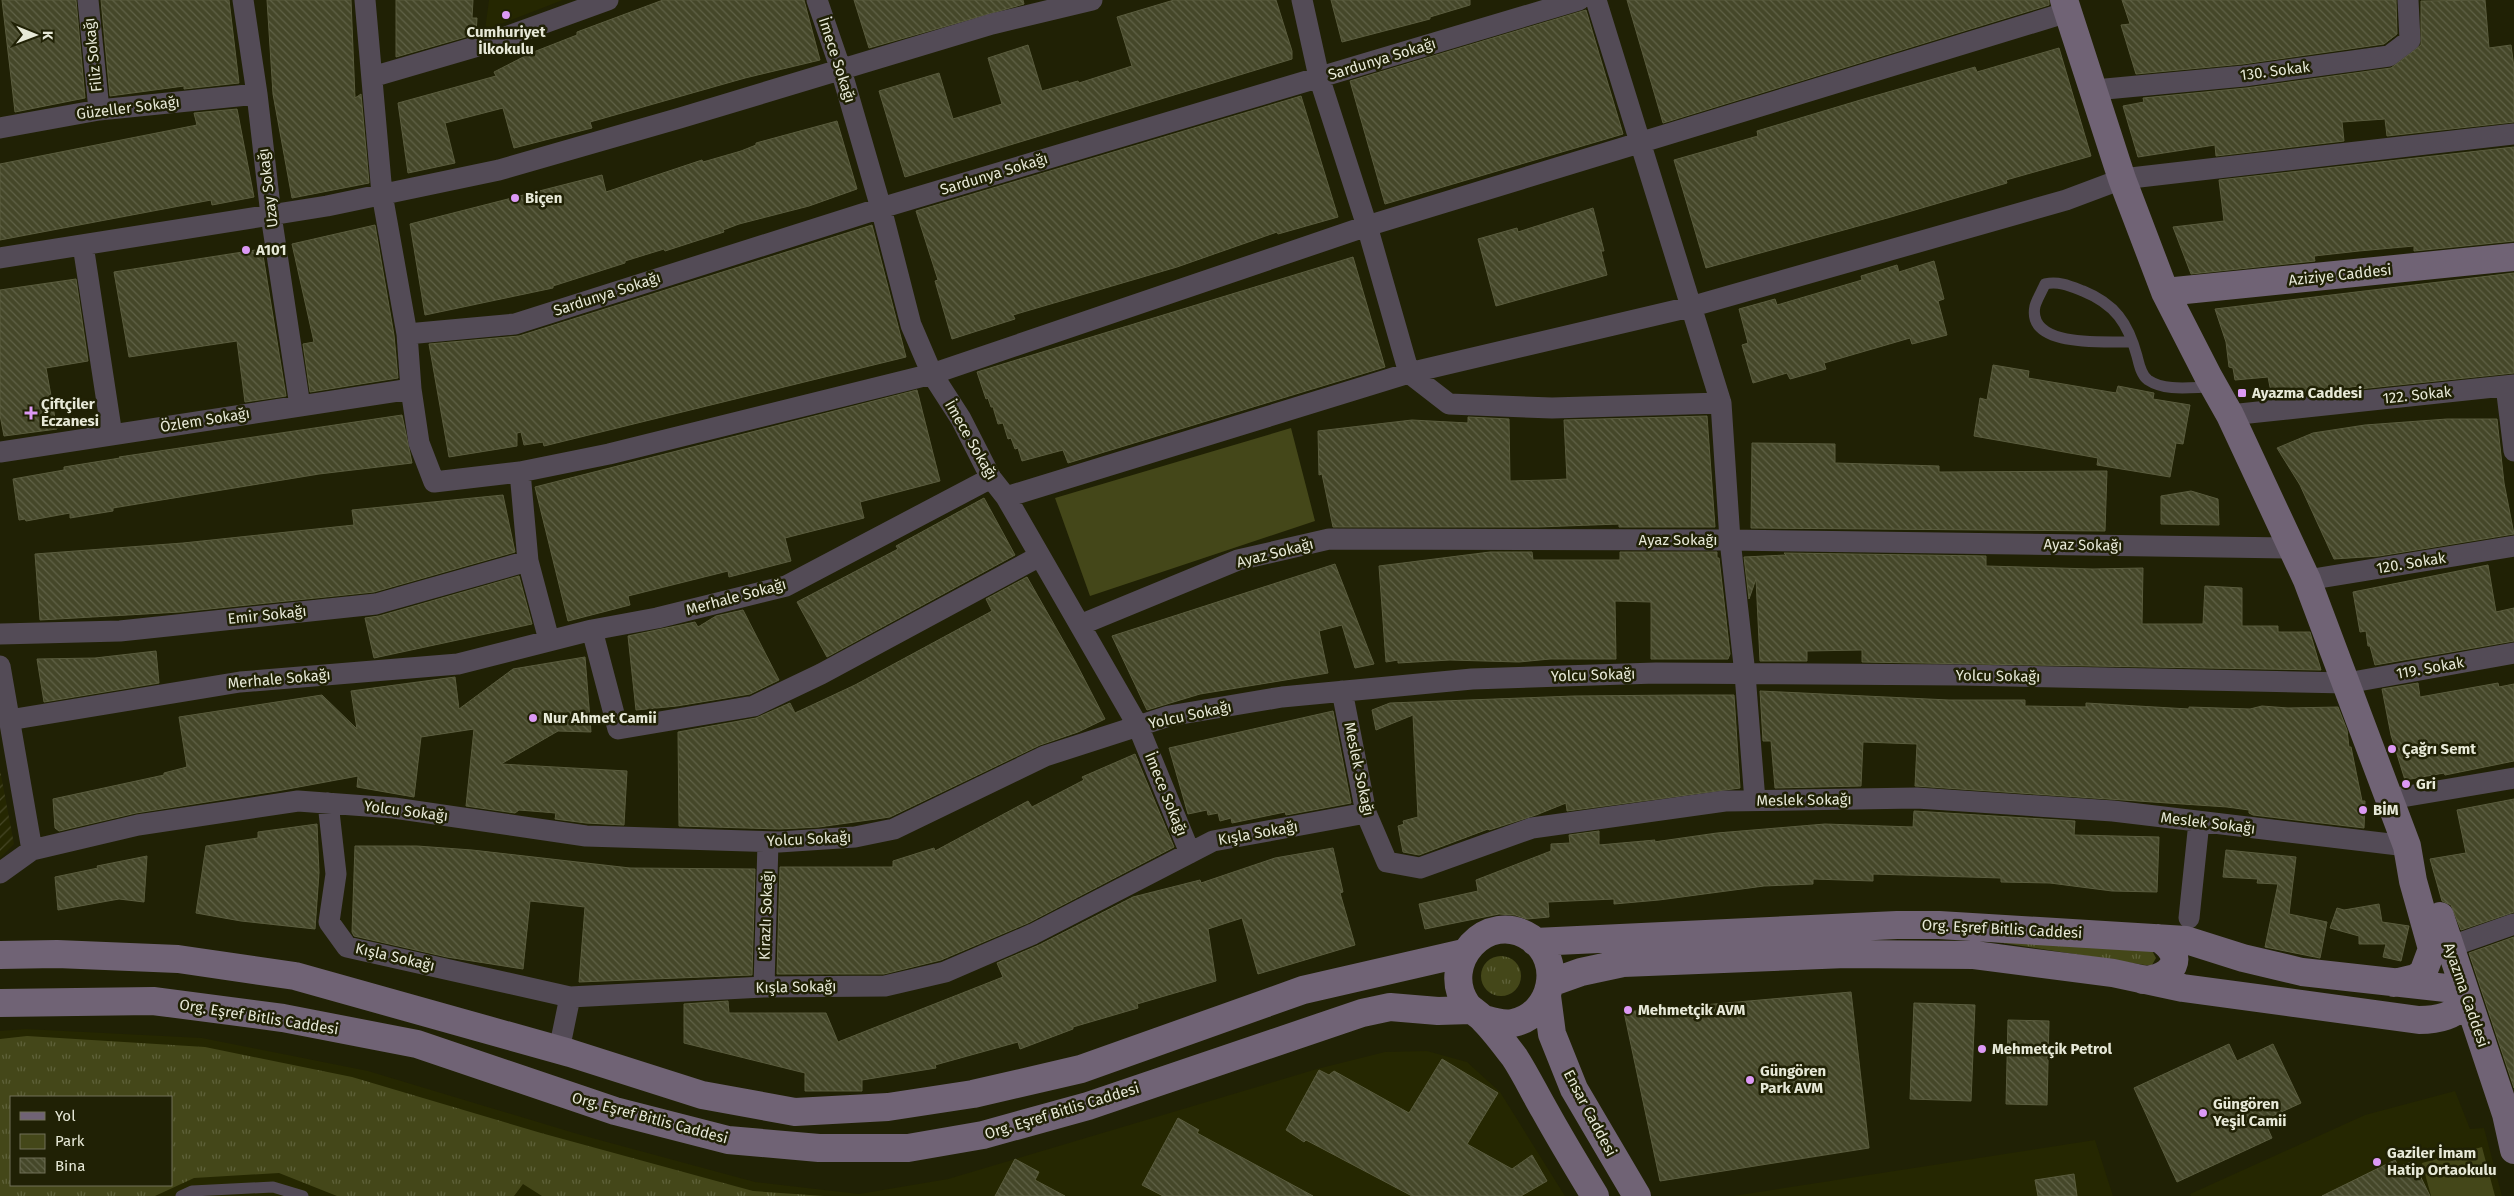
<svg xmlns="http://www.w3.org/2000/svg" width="2514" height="1196" viewBox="0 0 2514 1196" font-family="'Fira Sans',sans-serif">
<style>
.built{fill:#252701;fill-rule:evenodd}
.industrial{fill:url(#industrial-furrows)}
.grass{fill:url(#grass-tufts);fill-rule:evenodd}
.green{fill:#444719}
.building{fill:url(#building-back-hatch);stroke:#5a5c3e}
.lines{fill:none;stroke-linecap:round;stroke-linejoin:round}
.lane{stroke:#534b56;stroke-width:11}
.street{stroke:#534b56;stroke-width:21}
.secondary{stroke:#706375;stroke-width:28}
.poi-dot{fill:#dc99f5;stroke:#202105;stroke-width:2}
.labels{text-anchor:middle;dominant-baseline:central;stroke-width:5;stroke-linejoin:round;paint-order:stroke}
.poi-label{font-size:15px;font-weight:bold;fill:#e7e9d8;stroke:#202105;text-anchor:start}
.street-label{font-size:15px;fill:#e7e9d8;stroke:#202105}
</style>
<defs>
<pattern id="industrial-furrows" width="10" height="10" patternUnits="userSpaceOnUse" patternTransform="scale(1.25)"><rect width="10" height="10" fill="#252701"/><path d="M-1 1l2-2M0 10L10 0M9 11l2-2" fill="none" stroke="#454625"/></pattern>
<pattern id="grass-tufts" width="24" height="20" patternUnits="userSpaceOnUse" patternTransform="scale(1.25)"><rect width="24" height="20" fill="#444719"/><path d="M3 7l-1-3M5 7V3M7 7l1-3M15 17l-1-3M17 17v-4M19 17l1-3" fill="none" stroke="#5f623a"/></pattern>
<pattern id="building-back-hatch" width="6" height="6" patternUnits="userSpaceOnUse" patternTransform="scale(1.25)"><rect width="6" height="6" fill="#454729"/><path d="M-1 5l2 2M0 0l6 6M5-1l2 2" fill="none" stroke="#606247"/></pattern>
</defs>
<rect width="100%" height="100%" fill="#202105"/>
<path class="built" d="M489,0H563L485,30Z
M25,1029L202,1038L368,1071L581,1135L755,1182L859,1194L948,1179L1317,1069L1385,1052L1427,1051L1467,1062L1500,1092L1565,1196H0V1031ZM11,1097H171V1185H11Z
M2455,1091L2470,1129L2484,1128L2502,1196H2191L2190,1194L2365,1115Z
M2095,1140L2113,1196H1733Z"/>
<path class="industrial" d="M0,770L14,844L0,858Z"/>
<path class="grass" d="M1996,942L2150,947L2156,958L2152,965H2145Z
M1481 976a20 20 0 1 1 40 0a20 20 0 1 1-40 0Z
M27,1036L205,1047L352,1077L541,1133L753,1191L824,1196H542L523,1184L514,1196H337L279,1173L194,1178L155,1196H0V1039ZM11,1097H171V1185H11Z"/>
<path class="green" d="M1291,428L1315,521L1090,596L1055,498Z
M2482,1147L2495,1196H2431L2422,1163Z"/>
<path class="building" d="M2,0H76L85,98L15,112Z
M101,0H229L239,83L184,89V86L110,96Z
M267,0H351L355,98L361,94L369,183L292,198L273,94Z
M396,0H473L472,18H477L476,34L396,57Z
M663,0H804L820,60L745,78L590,122L592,128L514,148L503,108L445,123L455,163L408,173L398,103L496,76L494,72L531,53L577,35V32Z
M854,0H1023L1024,4L869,48Z
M1174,0H1276L1292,51V59L905,177L879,91L939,73L953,119L1002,104L988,58L1028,45L1042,91L1078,81L1079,83L1132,66L1117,17Z
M1331,0H1470V5L1430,17V19L1342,42Z
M1627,0H2049V5L1663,123Z
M2122,0H2396L2397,34L2384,44L2243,64L2136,74L2121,25L2130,24Z
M2485,0L2489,48L2511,45L2514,67V122L2387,136L2385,119L2342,122L2344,141L2216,156L2215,145L2138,157L2123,106L2144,102L2143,98L2246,88L2391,68L2421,45V1Z
M1586,10L1623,134L1385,204L1350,81Z
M2059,48L2091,156L2006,180L2007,183L1891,217L1706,268L1674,160L1758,136L1757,131L1857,101L1975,67L1977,72Z
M1301,96L1338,217L1278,234L1277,232L1177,267L1013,315L1015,319L952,339L935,281L938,280L916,211Z
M237,109L254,197L212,205L211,200L0,240V164L197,125L194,113Z
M837,121L857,189L809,206L739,224L723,230L724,232L665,251L664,249L625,261V263L553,286V288L425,315L410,224L602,175L606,192L702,160L703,162L741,151L756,145V143Z
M2514,147V241L2414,251V246L2359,251L2314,256L2315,261L2191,274L2173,227L2224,221L2219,180Z
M1593,208L1604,251H1601L1607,275L1496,306L1478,239L1517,228L1518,232Z
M375,225L394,335L398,378L310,392L303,344L314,342L292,244Z
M872,225L906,357L544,446L543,442L524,445L521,432L517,433V446L449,457L429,344L519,336Z
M262,249L286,396L245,402L237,341L129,357L114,272Z
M1353,257L1385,367L1068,463L1063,450L1022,461L1018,448L1015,449L1011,438L1008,439L1003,423L998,424L993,407H991L988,398L986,399L977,372Z
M1934,261L1944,299L1938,301L1947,335L1912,344L1910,338L1824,363L1826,369L1790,379L1787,373L1753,383L1742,345L1748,343L1739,309L1775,299L1777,305L1862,280L1861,276L1897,265L1899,272Z
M2514,273V373L2359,389V386L2272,397L2268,377L2235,380L2233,368L2229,367L2226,342L2215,309Z
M76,279L88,361L46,368L57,429L4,436L0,415V290Z
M1993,365L2029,371L2028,378L2116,393L2118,386L2154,393L2153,399L2190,405L2183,444L2176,443L2170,477L2097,465L2098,458L1974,436L1980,398L1987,400Z
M917,390L940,481L860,502L864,518L785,538L791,561L729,577L728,571L628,596L630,605L568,621L535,487Z
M402,415L412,463L319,474L113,508V511L70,518V513L26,521L25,519L19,520L13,479L64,470V467L120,458L119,457Z
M1707,416L1715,527H1619V524L1538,527H1333L1322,474L1319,475L1318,431L1412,420L1468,423V417L1509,419L1510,481L1548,480L1567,479L1564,420Z
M2447,419H2497L2504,483L2514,534L2379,556L2334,559L2300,485L2277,448L2313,433L2365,425Z
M1752,443L1835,444V463L1939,466V472L2107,471L2105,531L1751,528Z
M2191,491L2218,499L2219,525L2161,524V496Z
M503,495L515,552L374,592L180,612L40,620L35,554L183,543L354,525L352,510Z
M984,498L1015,555L827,657L797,602L898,549L896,546Z
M1490,552H1532L1533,560H1620V552H1717V558H1719L1730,654L1728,659H1651V602L1615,601L1616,659H1550L1519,662L1450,660L1398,663V660L1386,662L1379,566Z
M1784,553L1986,556V566L2093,569L2143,568L2142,624H2203L2205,586L2242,588V626H2278V632H2310L2321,670L1862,662V650L1807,651V661H1760L1756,579L1749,599L1744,557L1786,555Z
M1335,564L1374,664L1355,668L1342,625L1319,631L1328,673L1200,694L1147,710L1112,636Z
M2488,565L2496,612L2514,608V641L2375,665L2370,646H2368L2366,631L2360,632L2353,592Z
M519,576L532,624L374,658L365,618L379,616Z
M1027,577L1076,663L1105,719L1078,732L1040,745L890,817L819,827L779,829L679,826L678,732L756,718L790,703L795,713L855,685L992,611L986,599Z
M743,610L779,680L750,694L677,706L636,710L628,636L695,622L698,627L716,616Z
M156,651L159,683L44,702L37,659L95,658Z
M585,657L591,732L558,731L501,764L627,771L624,825L586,823L555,819L556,813L519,810L515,813L466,806L474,729L421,737L414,797L357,787L358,776L277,791L136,813L59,831L55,828L53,799L164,775V773L187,767L179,717L322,695L357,729L351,691L455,677L459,709L513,669Z
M2418,683L2420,697L2498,683L2499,687L2514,684V761L2445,775L2444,773L2405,780L2391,735L2382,689Z
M1760,691L1949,700H2025V706L2086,707V703L2189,709V707L2250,709L2262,706L2288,708L2338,707L2347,730L2349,747H2351L2362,801H2365L2364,828L2253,815L2249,813V810L2227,807L1915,786L1917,744L1863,742L1861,786L1775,788L1771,741H1763Z
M1682,695H1734L1740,788L1567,811L1566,803L1536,815L1489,830L1488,829L1419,855L1403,852L1398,826L1404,824L1403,821L1418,817L1413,715L1376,730L1372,710L1390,703L1574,696Z
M1333,711L1351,803L1286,815L1285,812L1232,823L1231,818L1220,821L1218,813L1208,815L1207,810L1188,814L1169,748Z
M1135,754L1174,847L1028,923L941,960L884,974H777L780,867H893V861L934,848L935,851L1028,801L1032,807L1084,780L1082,777Z
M2514,799V912L2461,930L2451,905L2442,901L2430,859L2466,853L2457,810Z
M1914,811L2075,821L2074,835L2159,837L2157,892L2112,891L2050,883L2001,882V878L1873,874V881L1813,879V884L1764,886L1659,900L1614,904V899L1548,902L1549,917L1527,919L1515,915L1499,914L1425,929L1419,904L1478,891L1476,880L1551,851V844L1570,843L1569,835L1599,831V845L1655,840L1654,842L1717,833L1825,824L1913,827Z
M317,824L319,873L315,929L241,921L196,913L206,846L258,838V832Z
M355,846H417L472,850L630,868L755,869L752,975L579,982L585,907L530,901L523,969L447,957L354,936L352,932Z
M1333,848L1343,892L1340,893L1355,945L1258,974L1242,918L1208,929L1216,981L1137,1004L1138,1008L1073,1027V1029L1020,1049L1018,1042L935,1065L936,1068L862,1080V1091H805V1073L684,1043V1004L728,1001L729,1013H826L838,1042L1003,977L997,963L1039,945L1133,897L1200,880L1201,883L1275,858Z
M2226,850L2296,857L2289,914L2327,922L2320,958L2265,947L2278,884L2257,883L2258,879L2223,877Z
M147,856L144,902L119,899L58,910L55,877L98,868L97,866Z
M2379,904L2382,922L2409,926L2401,961L2383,957L2386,944H2359V936L2330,928L2337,908L2344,910Z
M2514,937V1088L2469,953Z
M1851,992L1869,1148L1660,1181L1624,1012Z
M1914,1003L1975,1005L1971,1101L1910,1099Z
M2008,1020L2049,1021L2047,1105L2006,1104Z
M2229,1044L2237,1061L2273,1044L2301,1103L2264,1120L2272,1138L2177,1182L2134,1088Z
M1442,1059L1498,1093L1467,1144L1512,1169L1532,1155L1547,1181L1521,1196H1412L1306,1140L1304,1142L1286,1130L1319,1070L1329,1075L1334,1071L1409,1113Z
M1178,1118L1199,1130L1197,1133L1313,1196H1163L1142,1185Z
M1015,1159L1039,1172L1035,1180L1065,1196H995Z
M2395,1160L2399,1167L2413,1161L2430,1196H2322Z
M2074,1174L2077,1196H2038L2035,1180Z"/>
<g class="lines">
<path class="lane" d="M2132,342C2108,341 2026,349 2035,306C2037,299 2042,291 2045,284C2059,281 2070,286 2083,291C2115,304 2128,323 2137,356C2139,364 2141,375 2148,380C2166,392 2192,387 2213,387
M181,1196L192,1191L273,1187L303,1196"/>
<path class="street" d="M88,0L99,110
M243,0L257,94L271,215L300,406
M365,0L382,194L407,334L411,389L419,443L434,482L520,472L609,454L932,374L1367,226L2068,12
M817,0L841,70L881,208L911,325L932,374L961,419L991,478L1006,497L1138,726L1190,853
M1302,0L1319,77L1367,226L1409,373L1449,404L1552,408L1721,403
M1596,0L1721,403L1730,540L1745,674L1755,801
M372,77L492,42L608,0
M2095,90L2244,76L2389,56L2410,40L2408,0
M0,128L99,110L257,94
M83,245L112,435
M0,258L327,206L499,170L680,118L992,24L1092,0
M407,334L515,324L881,208L1579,0
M2506,386L2514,451
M2230,415L2514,385
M0,452L411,389
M520,472L528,561L549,640
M1006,497L1409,373L1690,307L2066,200L2122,179L2514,134
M2307,580L2514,546
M1080,625L1238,560L1329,539L1730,540L2292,548
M592,630L618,729L754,706L821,674L1040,556
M0,634L120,631L376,604L528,561
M0,666L32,850
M1342,691L1366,813L1387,862L1420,868L1532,828L1725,801L1917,798L2113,811L2407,846
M9,720L240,682L458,664L592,630L657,618L786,586L991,478
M2390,799L2514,778
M328,803L336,874L329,922L347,947L570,997L764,987L885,986L945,972L1033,934L1213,841L1366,813
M0,873L32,850L138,825L298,801L394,808L586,836L779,842L855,837L894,829L1045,756L1169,716L1282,697L1472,679L1656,673L1963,675L2347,683L2514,653
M2189,918L2199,822
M2449,947L2514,924
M764,987L768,842
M559,1050L570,997"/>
<path class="secondary" d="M2064,0L2122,179L2165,292L2208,376L2230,415L2307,580L2407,846L2413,881L2432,949L2423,973L2415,978L2394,983
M2165,292L2514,257
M2440,916L2506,1114L2514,1150
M1535,942L1897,925H1939L2186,940L2243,958L2302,972L2464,990
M0,955L57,954L178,959L295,976L570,1053L702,1095L795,1112L888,1107L973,1094L1081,1069L1303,990L1464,953
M2143,980C2173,979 2188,956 2158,938
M1550,983L1581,972L1623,963L1846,954L1974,955L2113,973L2183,988L2419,1020C2439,1020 2454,1016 2468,1001
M1547,996L1552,1034L1574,1089L1637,1196
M0,1003L153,1001L283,1018L417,1044L615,1111L728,1140L819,1148H908L983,1135L1088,1106L1362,1013L1390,1007L1438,1011L1471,1010
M1484,1019C1494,1022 1503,1025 1513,1023C1553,1015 1564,960 1531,938C1487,908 1438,964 1467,1005C1472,1011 1479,1014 1484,1020C1495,1031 1506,1046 1515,1058C1526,1075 1535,1094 1545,1111C1561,1140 1578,1168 1595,1196"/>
</g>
<g class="poi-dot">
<circle cx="506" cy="15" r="5"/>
<circle cx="515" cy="198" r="5"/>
<circle cx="246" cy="250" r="5"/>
<rect x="2237" y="388" width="10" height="10" rx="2.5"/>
<path d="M28.5 405.5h5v5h5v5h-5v5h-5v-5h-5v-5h5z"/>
<circle cx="533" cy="718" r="5"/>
<circle cx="2392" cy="749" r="5"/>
<circle cx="2406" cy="784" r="5"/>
<circle cx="2363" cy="810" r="5"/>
<circle cx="1628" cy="1010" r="5"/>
<circle cx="1982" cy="1049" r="5"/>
<circle cx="1750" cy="1080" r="5"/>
<circle cx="2203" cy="1113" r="5"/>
<circle cx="2377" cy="1162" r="5"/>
</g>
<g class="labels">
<g class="poi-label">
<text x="506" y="32" text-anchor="middle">Cumhuriyet<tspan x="506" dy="17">İlkokulu</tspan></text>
<text x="525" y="198">Biçen</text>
<text x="256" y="250">A101</text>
<text x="2252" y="393">Ayazma Caddesi</text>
<text x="41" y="404">Çiftçiler<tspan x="41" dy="17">Eczanesi</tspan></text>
<text x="543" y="718">Nur Ahmet Camii</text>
<text x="2402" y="749">Çağrı Semt</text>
<text x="2416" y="784">Gri</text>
<text x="2373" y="810">BİM</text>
<text x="1638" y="1010">Mehmetçik AVM</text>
<text x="1992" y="1049">Mehmetçik Petrol</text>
<text x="1760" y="1071">Güngören<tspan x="1760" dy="17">Park AVM</tspan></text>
<text x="2213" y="1104">Güngören<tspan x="2213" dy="17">Yeşil Camii</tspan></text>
<text x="2387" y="1153">Gaziler İmam<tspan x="2387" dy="17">Hatip Ortaokulu</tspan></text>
</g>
<g class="street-label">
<text transform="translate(93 55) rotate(-96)">Filiz Sokağı</text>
<text transform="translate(1382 59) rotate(-17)">Sardunya Sokağı</text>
<text transform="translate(837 60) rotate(72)">İmece Sokağı</text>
<text transform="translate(2275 71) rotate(-7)">130. Sokak</text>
<text transform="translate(128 108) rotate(-7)">Güzeller Sokağı</text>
<text transform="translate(994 174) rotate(-17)">Sardunya Sokağı</text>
<text transform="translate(268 188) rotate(-97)">Uzay Sokağı</text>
<text transform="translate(2340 275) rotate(-6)">Aziziye Caddesi</text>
<text transform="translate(607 294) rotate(-18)">Sardunya Sokağı</text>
<text transform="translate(2417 395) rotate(-6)">122. Sokak</text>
<text transform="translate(205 420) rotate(-9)">Özlem Sokağı</text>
<text transform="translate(971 440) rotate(60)">İmece Sokağı</text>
<text x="1678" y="540">Ayaz Sokağı</text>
<text transform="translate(2083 545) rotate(1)">Ayaz Sokağı</text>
<text transform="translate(1275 553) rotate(-14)">Ayaz Sokağı</text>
<text transform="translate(2411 563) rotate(-9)">120. Sokak</text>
<text transform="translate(736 597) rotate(-15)">Merhale Sokağı</text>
<text transform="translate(267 615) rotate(-6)">Emir Sokağı</text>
<text transform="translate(2430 668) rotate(-10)">119. Sokak</text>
<text transform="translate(1593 675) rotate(-2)">Yolcu Sokağı</text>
<text transform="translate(1998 676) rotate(1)">Yolcu Sokağı</text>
<text transform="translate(279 679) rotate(-5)">Merhale Sokağı</text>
<text transform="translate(1190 715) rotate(-12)">Yolcu Sokağı</text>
<text transform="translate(1359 769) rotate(78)">Meslek Sokağı</text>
<text transform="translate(1166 794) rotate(68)">İmece Sokağı</text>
<text transform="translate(1804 800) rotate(-1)">Meslek Sokağı</text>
<text transform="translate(406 811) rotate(7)">Yolcu Sokağı</text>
<text transform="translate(2208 823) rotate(7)">Meslek Sokağı</text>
<text transform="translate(1258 833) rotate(-10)">Kışla Sokağı</text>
<text transform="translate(809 839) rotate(-3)">Yolcu Sokağı</text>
<text transform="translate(766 915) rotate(-88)">Kirazlı Sokağı</text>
<text transform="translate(2002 929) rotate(3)">Org. Eşref Bitlis Caddesi</text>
<text transform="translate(395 957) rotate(13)">Kışla Sokağı</text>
<text transform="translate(796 987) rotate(-1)">Kışla Sokağı</text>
<text transform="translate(2466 995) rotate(71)">Ayazma Caddesi</text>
<text transform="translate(259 1017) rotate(9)">Org. Eşref Bitlis Caddesi</text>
<text transform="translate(1062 1111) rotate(-17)">Org. Eşref Bitlis Caddesi</text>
<text transform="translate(1590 1113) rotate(62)">Ensar Caddesi</text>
<text transform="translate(650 1118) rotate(15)">Org. Eşref Bitlis Caddesi</text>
</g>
</g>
<rect x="10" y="1096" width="162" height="90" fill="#202105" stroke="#707159"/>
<rect x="20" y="1112" width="25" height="8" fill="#706375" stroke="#707159"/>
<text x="55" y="1121" font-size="15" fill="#e7e9d8">Yol</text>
<rect x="20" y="1134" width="25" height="15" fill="#444719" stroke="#707159"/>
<text x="55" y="1146" font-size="15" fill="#e7e9d8">Park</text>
<rect x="20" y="1158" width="25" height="15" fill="url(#building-back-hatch)" stroke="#707159"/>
<text x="55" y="1171" font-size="15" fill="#e7e9d8">Bina</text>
<g transform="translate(35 35) rotate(91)" stroke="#202105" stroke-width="4" paint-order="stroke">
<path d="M0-4L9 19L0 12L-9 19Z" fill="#e7e9d8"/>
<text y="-8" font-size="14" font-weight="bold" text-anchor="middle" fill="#e7e9d8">K</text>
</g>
</svg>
